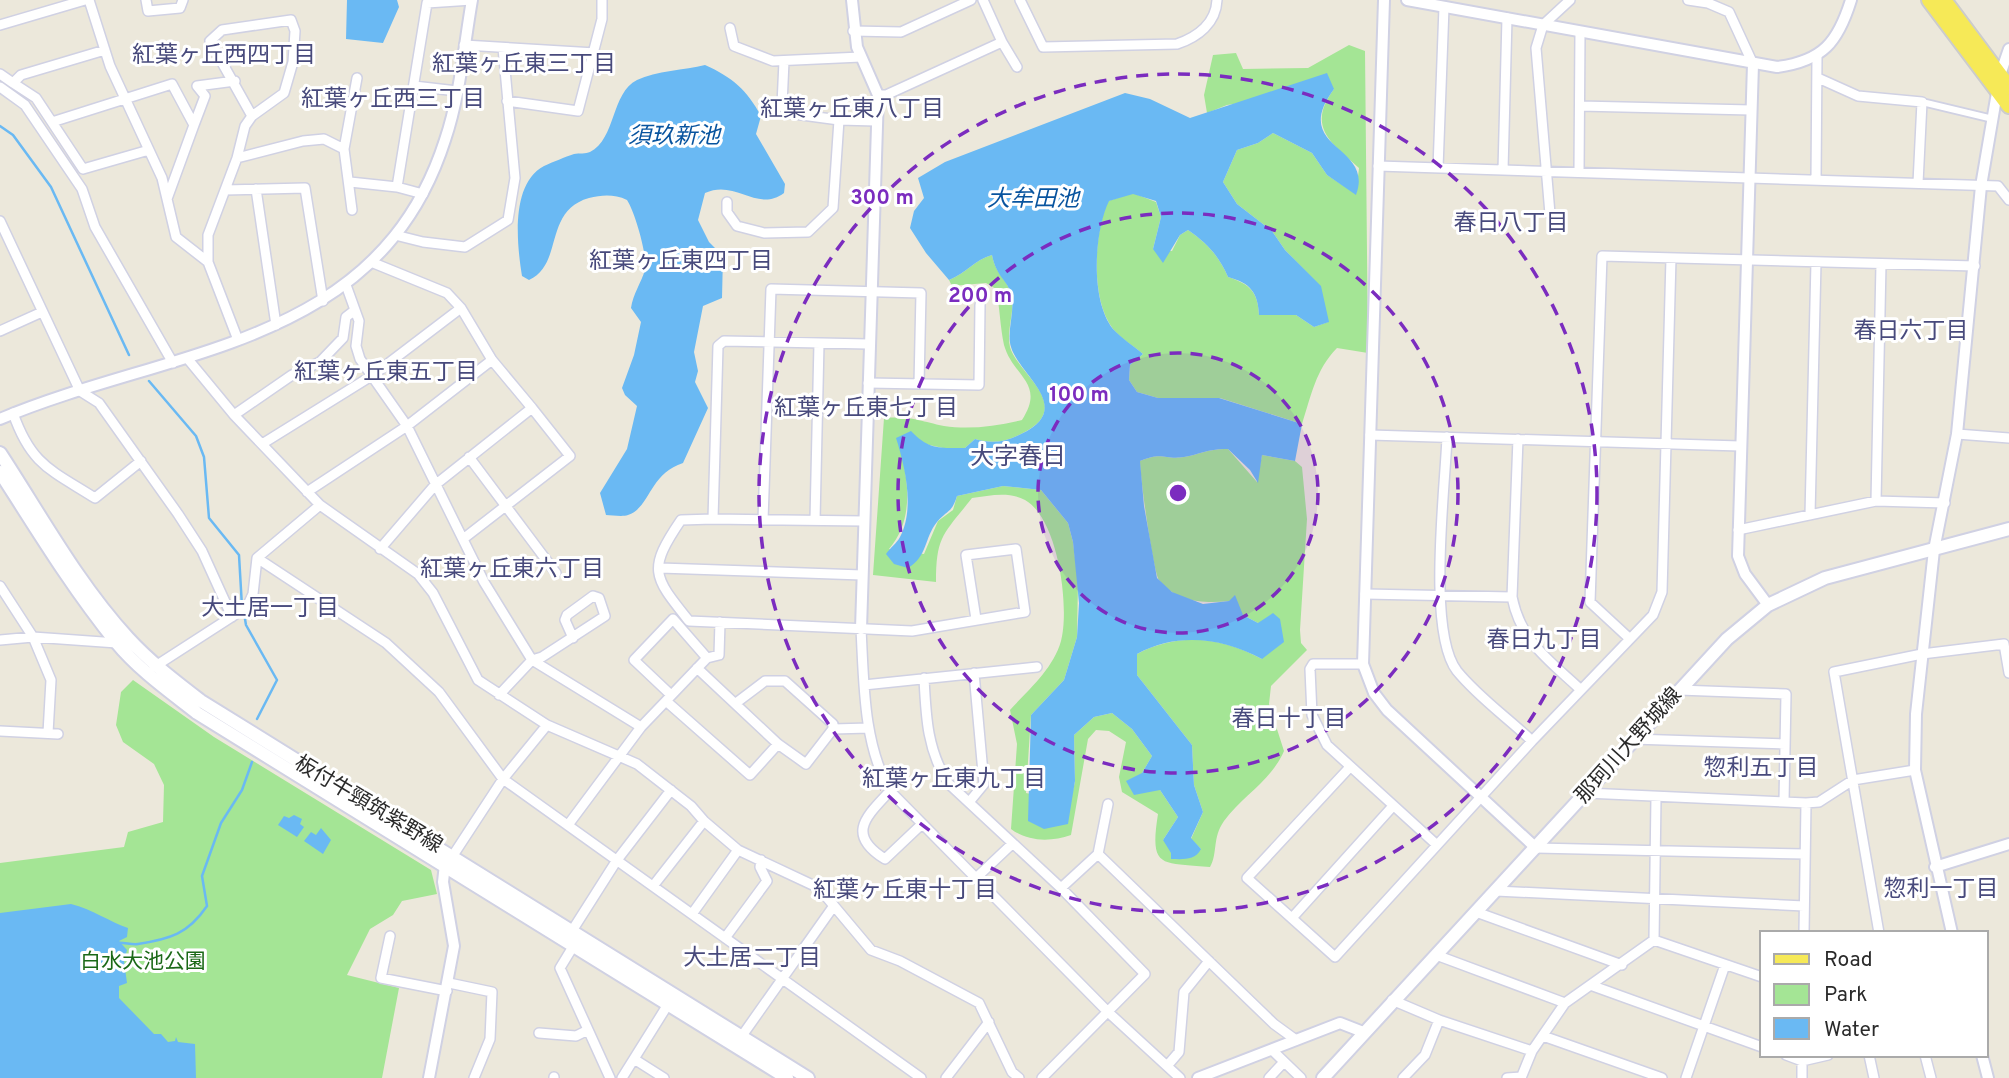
<svg xmlns="http://www.w3.org/2000/svg" width="2009" height="1078" viewBox="0 0 2009 1078" font-family="Overpass,'Noto Sans JP',sans-serif">
<style>
.green{fill:#a4e595}
.water{fill:#6ab9f3}
.lines{fill:none;stroke-linecap:round;stroke-linejoin:round}
.stream{stroke:#6ab9f3;stroke-width:2.5}
.pedestrian-casing{stroke:#d0d1e3;stroke-width:10}
.minor-casing{stroke:#d0d1e3;stroke-width:12}
.tertiary-casing{stroke:#d0d1e3;stroke-width:14}
.secondary-casing{stroke:#d0d1e3;stroke-width:16}
.primary-casing{stroke:#ccc;stroke-width:18}
.pedestrian{stroke:#fff;stroke-width:6}
.minor{stroke:#fff;stroke-width:9}
.tertiary{stroke:#fff;stroke-width:10}
.secondary{stroke:#fff;stroke-width:12}
.primary{stroke:#f6e957;stroke-width:14}
.ring{fill:none;stroke:#7b2cbf;stroke-width:3.5;stroke-dasharray:12 9}
.labels{text-anchor:middle;dominant-baseline:central;stroke-width:6;stroke-linejoin:round;paint-order:stroke}
.street-label{font-size:21px;fill:#2a2a2a;stroke:#fff}
.park-label{font-size:21px;fill:#1b6917;stroke:#fff}
.neighbourhood-label{font-size:23px;fill:#484a7c;stroke:#fff}
.water-label{font-size:23px;font-style:italic;fill:#08549f;stroke:#fff}
.quarter-label{font-size:24px;fill:#484a7c;stroke:#fff}
.centre{fill:#7b2cbf;stroke:#fff;stroke-width:3.5}
.ring-label{font-size:21px;text-anchor:middle;font-weight:bold;fill:#7b2cbf;stroke:#fff;stroke-width:6;stroke-linejoin:round;paint-order:stroke}
</style>
<rect width="100%" height="100%" fill="#ece8db"/>
<path class="green" d="M1349,45L1365,51L1368,353L1337,348C1316,369 1311,396 1302,424L1220,398H1158L1137,392L1129,380L1130,365L1143,354C1134,346 1120,338 1113,329C1090,299 1094,233 1108,201L1133,193L1156,202L1161,217L1153,249L1172,251L1180,235L1188,230C1207,243 1219,256 1228,277C1250,284 1258,292 1259,315H1296L1314,327L1328,322L1320,286L1285,250L1272,231L1237,204L1223,182L1237,150L1258,143L1273,133L1312,153L1327,175L1356,194L1359,168C1331,143 1306,127 1334,89L1227,105L1207,113L1204,95L1213,55L1236,53L1243,69L1308,68Z
M992,255C996,275 1006,278 1011,293C1016,309 1006,330 1010,347C1018,375 1077,407 1021,434C1005,442 992,444 975,439L965,448H943L897,438C908,474 916,518 889,549L924,554L938,521L953,510L957,496L1003,486L1041,490L1068,523L1073,542L1078,582L1077,637L1064,680L1031,715L1026,793L1070,802L1075,782L1074,735L1094,717L1112,713L1132,729L1152,756L1142,773L1160,790L1178,817L1163,840L1201,849L1191,839L1203,812L1194,785L1192,745L1137,675V654C1179,632 1221,637 1262,659L1258,623L1243,615L1229,601C1205,604 1176,602 1159,580C1153,571 1140,476 1140,461C1163,451 1164,460 1184,457C1200,454 1211,448 1228,449L1257,482L1262,455L1295,461L1302,467L1307,519L1300,630L1301,643L1307,650L1271,686L1269,704L1284,751C1271,781 1243,795 1224,821C1212,838 1218,852 1210,867C1162,862 1149,870 1158,814L1122,792L1119,777L1126,742L1109,731L1096,730L1088,739L1071,835C1051,842 1028,842 1011,829L1017,744L1010,710C1029,689 1053,669 1061,641C1070,607 1058,518 1025,500C1008,491 989,496 972,498C944,534 936,535 936,582L873,575L884,418C912,416 919,421 944,426C970,430 996,426 1022,420C1046,383 1013,377 1004,345C1000,327 1000,308 996,289L986,283L952,286L949,280C967,273 974,260 992,255Z
M133,680L214,737L431,870L437,894L402,901L393,915L370,929L347,975L399,988L382,1078H0V863L124,847L128,832L163,822L164,785L154,764L123,742L116,725L121,692Z"/>
<path class="water" d="M347,0H397L399,7L383,43L346,39Z
M705,65C732,77 747,90 761,116L756,134L785,184L784,193C757,213 736,179 705,193L698,220L709,242L723,256L722,298L703,306L694,352L698,371L695,382L708,408L683,463C649,474 650,508 628,515C622,517 612,515 606,515L600,493L627,449L637,406L625,395L622,388L634,355L641,322L631,308C633,294 641,283 645,270C648,257 635,212 627,200C614,194 602,195 589,198C543,211 564,264 529,280L522,276C517,245 510,184 544,166C553,162 565,157 574,154C579,153 586,154 590,152C616,139 611,93 637,80C656,71 685,70 705,65Z
M1327,73L1334,89C1289,150 1375,144 1356,195L1327,175L1312,153L1273,133L1258,143L1237,150L1223,182L1237,204L1272,231L1285,250L1321,286L1329,322L1314,327L1296,315H1259C1258,292 1250,283 1228,277C1219,256 1207,243 1188,230L1180,235L1163,263L1153,249L1161,217L1156,201L1133,194L1109,201C1094,232 1090,300 1113,329C1121,338 1134,346 1143,354L1130,365L1129,380L1137,392L1158,398H1219L1302,424L1295,461L1262,455L1258,483L1250,470L1228,449C1211,448 1200,454 1184,457C1164,460 1163,451 1140,461L1144,506L1157,578L1172,592L1203,604L1229,601L1235,595L1243,615L1258,623L1273,613L1280,619L1284,642L1262,659C1222,638 1178,632 1137,654V675L1192,745L1194,785L1203,812L1191,838L1201,849C1195,861 1182,859 1171,859V853L1163,840L1178,817L1160,790L1134,795L1126,781L1142,773L1152,756L1132,729L1112,713L1094,717L1074,735L1075,781L1068,824L1044,829L1028,821L1031,715L1064,680L1077,637L1079,603L1073,542L1068,523L1041,490L1003,486L957,496C952,513 947,510 937,522C924,538 928,556 908,568L894,564L886,554C890,548 897,543 900,537C915,509 905,466 896,438L911,431C929,450 940,448 965,448L975,439C992,444 1005,442 1021,434C1076,408 1019,375 1011,347C1006,331 1016,310 1011,293C1006,279 996,276 992,255C974,260 967,273 949,280L926,253L910,228L914,211L924,198L918,178L945,162L1125,93L1150,99L1190,118Z
M294,815L302,819L300,824L304,827L297,837L278,825L284,816L289,818Z
M321,828L331,840L323,854L304,841L311,832L316,835Z
M71,904C92,909 110,922 128,928L127,937L119,941L127,950L124,961L127,983L119,986V998L154,1034H161L168,1042L175,1041L176,1037L178,1042L195,1044L196,1078H0V913Z"/>
<g class="lines">
<path class="stream" d="M0,126L13,135L51,187L129,355
M149,381L196,436L204,457L209,518L239,555L242,607
M244,613L246,625L277,680L257,719
M116,943C124,942 131,945 138,944C170,939 188,934 207,906L202,876L221,823L242,790L252,762"/>
<g class="pedestrian-casing">
<path id="pedestrian" d="M1922,102L1993,119"/>
</g>
<g class="minor-casing">
<path id="minor" d="M89,0L110,66L162,178L176,237L208,262
M146,0L148,11L180,8L183,0
M1020,0L1043,47L1177,44C1198,37 1216,23 1217,0
M1688,0L1708,3L1729,12L1753,64
M0,25L85,0
M730,28L734,46L773,61L861,57
M853,31L901,32L971,0
M1002,42L1017,67
M464,45L595,53
M784,61L782,105L787,113L839,120L876,121
M0,74L13,83L21,75L105,50
M1818,78L1858,96L1922,102L1918,183
M13,83L36,98L83,169L149,150
M414,86L457,91
M0,87L25,105L82,189L95,227L173,363
M878,95H886L1002,42L983,0
M507,101L578,111L602,19V0
M1580,106L1751,110
M52,122L172,84L194,125L167,199
M194,125L205,96L197,86L235,81
M237,158L303,141L324,139L344,149
M1378,166L1998,186L2009,200
M1438,168L1444,7
M1503,170L1507,18
M1579,172L1580,32
M1816,180L1817,56
M350,182L397,187
M256,189L276,325
M225,190L305,188L323,301
M423,194L397,187L427,3L472,0
M727,202V212L737,226L764,233L808,232L833,208L839,120
M352,210L344,149L357,78
M1550,214L1536,48L1543,25L1570,0
M0,221L80,391L99,403L178,514L202,551L232,617
M395,235L423,242L465,247L508,220L515,178L503,48
M371,262L447,293L461,308L492,360L532,408L435,485L380,549
M346,285L359,321L356,346L360,359L407,426L484,582L532,660L641,727
M0,331L42,312
M238,340L208,262V235L237,158L245,126L252,116L284,93L293,62L295,31L291,20L222,30L210,41L252,116
M187,358L234,415L320,505L418,574L433,593L478,680L547,725L637,764L691,806L704,821L738,850L819,888L871,950L900,961L979,1003L1012,1072L1019,1078
M868,383L979,385L980,305
M13,413C31,465 51,470 95,498L141,461
M234,415L292,375L320,362L343,338L346,317L355,310
M1957,434L2009,438
M1370,435L1740,446
M1447,437C1445,490 1427,632 1457,671C1478,697 1508,718 1532,741
M1518,439L1512,597C1521,642 1549,660 1581,690
M262,444L373,375L461,308
M469,457L556,573
M307,492L407,426L492,360
M1876,501L1881,264
M1810,515L1816,262
M713,519L681,520C647,570 653,576 689,621L912,631L1025,612L1016,549L966,555L976,619
M763,520L771,289L921,293L919,384
M815,520L819,343
M864,521L713,519L718,346L724,341L868,344
M1738,530L1876,501L1945,503
M463,539L570,456L532,408
M257,558L386,643L439,692L503,779L921,1078
M660,568L862,575
M0,586L33,637L51,680L48,733
M1365,594L1512,597
M861,629C864,683 863,743 890,791L1108,1012L1180,1078
M1630,639L1590,602L1602,256L1975,266
M0,640L33,637L117,643
M1363,664H1313L1310,669L1312,715L1327,745L1437,845
M154,667L247,607L253,594L257,558L320,505
M697,668L778,744L806,764L833,729
M924,678C926,717 927,749 948,783L1061,888L1145,974L1042,1078
M864,685L1037,667
M1679,690L1786,694L1784,802
M499,695L532,660L542,657L605,616L599,598L593,596L567,615L565,620L573,638
M671,695L634,660L673,619L707,658
M666,701L750,775L778,744
M736,703L765,681H785L833,724V729
M833,729L869,728
M0,731L58,734
M1633,739L1785,744
M1350,767L1247,878L1335,957L1532,741L1653,615L1662,592L1671,258
M890,791C867,816 845,834 885,859L922,824
M1586,793L1806,803L1819,802L1853,780L1915,770
M1656,797L1654,940L1762,977
M970,801L984,784L974,673
M568,825L641,727L707,658L719,655L720,622
M1536,848L1805,854
M1098,854L1108,804
M450,860L503,779L547,725
M976,878L1012,844
M653,886L704,821
M1061,888L1098,854L1274,1024L1296,1040
M1496,891L1804,906
M1476,912L1622,965
M692,914L738,850
M1292,918L1393,806
M1804,933L1806,803
M1879,933L1834,672L1922,654L2004,644L2009,673
M570,934L617,860L671,790
M390,936L381,978L447,991
M725,938L767,881L760,867L761,860
M574,945L560,968L610,1078
M1436,955L1565,1003
M449,983L492,992L490,1039L474,1078
M1593,986L1762,1047
M1392,1000L1439,1020L1532,1051
M539,1033L576,1036L588,1030
M1543,1036L1662,1078
M739,1040L833,907
M1272,1050L1301,1078
M1786,1055L1802,1061L1828,1055
M1869,1055L1874,1078
M1925,1055L1931,1078
M634,1059L664,1078
M1167,1066L1179,1052L1184,992L1209,961
M554,1078V1077
M622,1078L667,1006
M946,1078L989,1022
M1269,1078L1283,1063
M1403,1078L1425,1055L1439,1020
M1507,1078L1521,1077
M1521,1078L1532,1051L1565,1003L1654,940
M1686,1078L1725,965
M1802,1078V1057"/>
</g>
<g class="tertiary-casing">
<path id="tertiary" d="M852,0L857,47L878,95L861,629
M1384,0L1363,664L1374,693L1387,710L1536,848
M1407,0L1777,67C1823,61 1838,42 1851,0
M1753,64L1738,556L1745,574L1768,605
M0,419C170,347 378,349 445,140C460,96 464,46 472,0
M1935,867L2009,844
M1952,933L1915,770L1916,714L1934,550L1957,434L1981,186L2000,75L2009,49
M1982,1055L1988,1078
M429,1078L454,946L443,882L445,864
M1198,1078L1340,1023L1363,1032"/>
</g>
<g class="secondary-casing">
<path id="secondary" d="M0,453C40,514 78,584 128,638C150,662 175,681 201,701L808,1078
M0,472C37,530 73,589 116,642C139,670 169,691 197,713L787,1078
M1323,1078L1727,639L1768,605L1825,578L2009,529"/>
</g>
<g class="primary-casing">
<path id="primary" d="M1929,0L2009,106
M1944,0L2009,87"/>
</g>
<use href="#pedestrian" class="pedestrian"/>
<use href="#minor" class="minor"/>
<use href="#tertiary" class="tertiary"/>
<use href="#secondary" class="secondary"/>
<use href="#primary" class="primary"/>
</g>
<circle cx="1178" cy="493" r="140" fill="#7b2cbf" fill-opacity=".12"/>
<g class="ring">
<circle cx="1178" cy="493" r="140"/>
<circle cx="1178" cy="493" r="280"/>
<circle cx="1178" cy="493" r="419"/>
</g>
<g class="labels">
<g class="street-label">
<text transform="translate(1629 746) rotate(-48)">那珂川大野城線</text>
<text transform="translate(368 805) rotate(31)">板付牛頸筑紫野線</text>
</g>
<g class="park-label">
<text x="143" y="962">白水大池公園</text>
</g>
<g class="neighbourhood-label">
<text x="224" y="56">紅葉ヶ丘西四丁目</text>
<text x="524" y="65">紅葉ヶ丘東三丁目</text>
<text x="393" y="100">紅葉ヶ丘西三丁目</text>
<text x="852" y="110">紅葉ヶ丘東八丁目</text>
<text x="1511" y="224">春日八丁目</text>
<text x="681" y="262">紅葉ヶ丘東四丁目</text>
<text x="1911" y="332">春日六丁目</text>
<text x="386" y="373">紅葉ヶ丘東五丁目</text>
<text x="866" y="409">紅葉ヶ丘東七丁目</text>
<text x="512" y="570">紅葉ヶ丘東六丁目</text>
<text x="270" y="609">大土居一丁目</text>
<text x="1544" y="641">春日九丁目</text>
<text x="1289" y="720">春日十丁目</text>
<text x="1761" y="769">惣利五丁目</text>
<text x="954" y="780">紅葉ヶ丘東九丁目</text>
<text x="1941" y="890">惣利一丁目</text>
<text x="905" y="891">紅葉ヶ丘東十丁目</text>
<text x="752" y="959">大土居二丁目</text>
</g>
<g class="water-label">
<text x="674" y="137">須玖新池</text>
<text x="1033" y="200">大牟田池</text>
</g>
<g class="quarter-label">
<text x="1018" y="458">大字春日</text>
</g>
</g>
<circle cx="1178" cy="493" r="10" class="centre"/>
<g class="ring-label">
<text x="882" y="204">300 m</text>
<text x="980" y="302">200 m</text>
<text x="1079" y="401">100 m</text>
</g>
<rect x="1760" y="931" width="228" height="126" fill="#ffffff" stroke="#aaaaaa" stroke-width="2"/>
<rect x="1774" y="954" width="35" height="10" fill="#f6e957" stroke="#aaaaaa" stroke-width="2"/>
<text x="1824" y="966" font-size="21" fill="#2a2a2a">Road</text>
<rect x="1774" y="984" width="35" height="21" fill="#a4e595" stroke="#aaaaaa" stroke-width="2"/>
<text x="1824" y="1001" font-size="21" fill="#2a2a2a">Park</text>
<rect x="1774" y="1018" width="35" height="21" fill="#6ab9f3" stroke="#aaaaaa" stroke-width="2"/>
<text x="1824" y="1036" font-size="21" fill="#2a2a2a">Water</text>
</svg>
